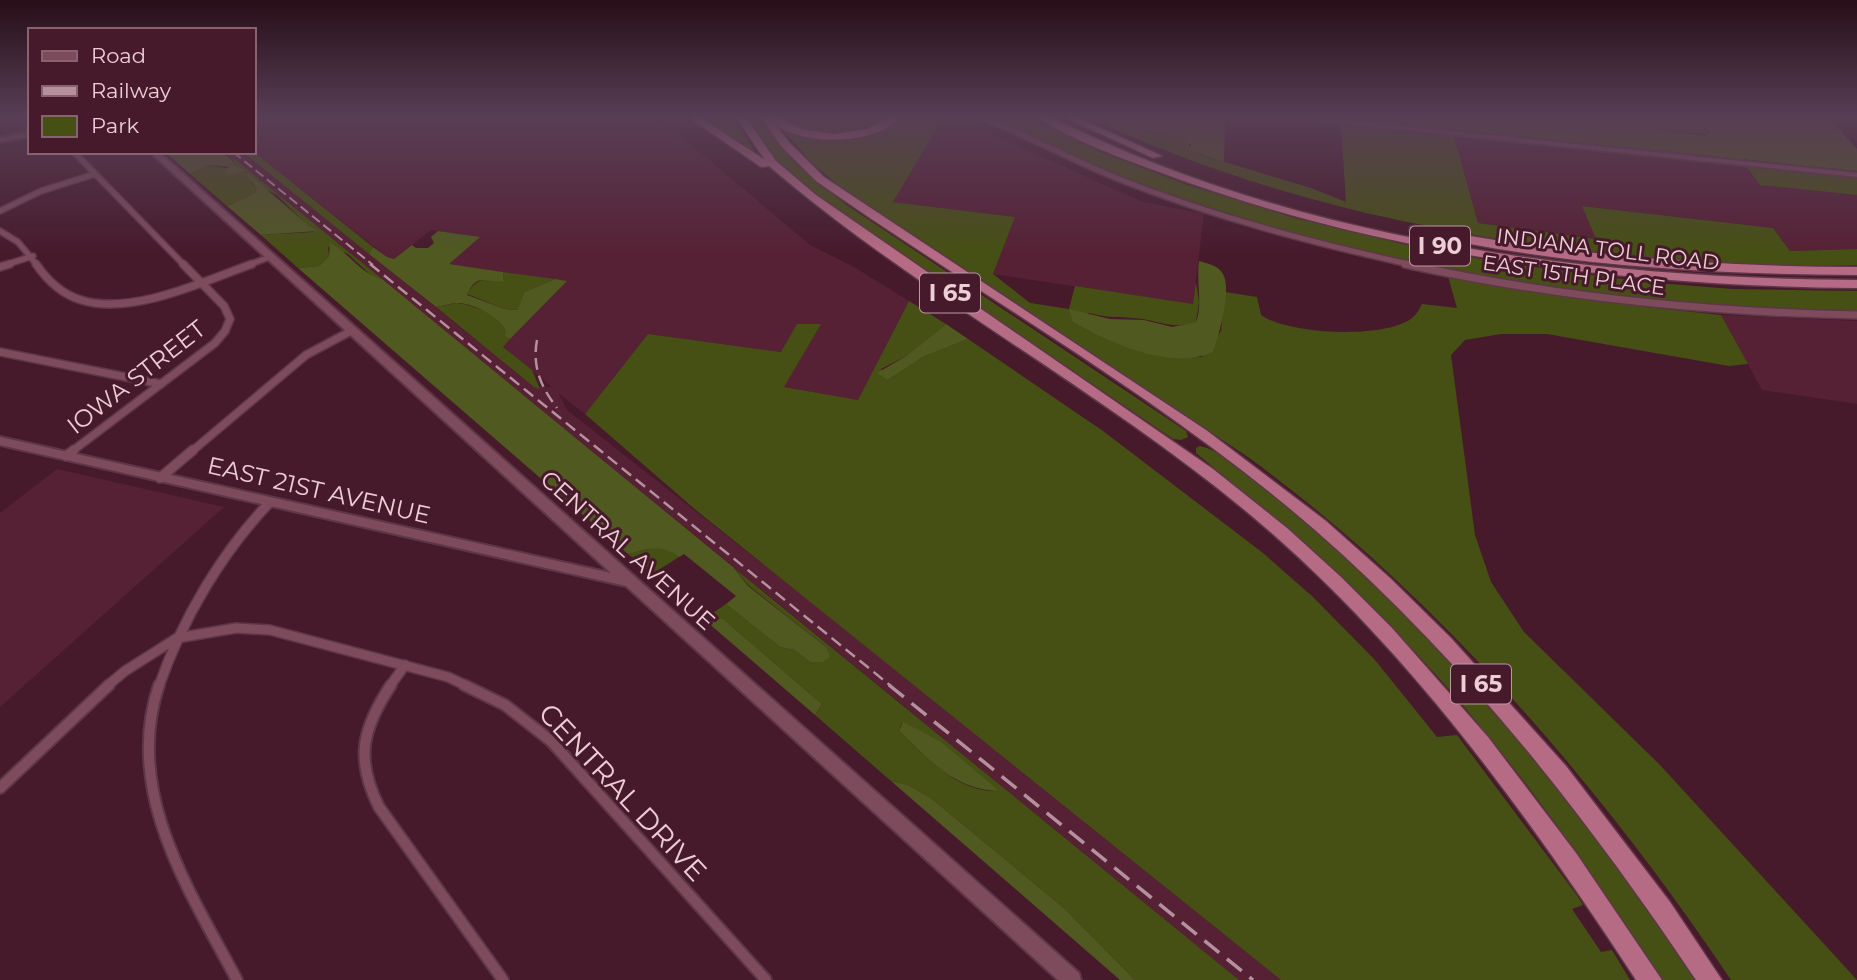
<svg xmlns="http://www.w3.org/2000/svg" width="1857" height="980" viewBox="0 0 1857 980" font-family="Montserrat,sans-serif">
<style>
.built{fill:#562135}
.green{fill:#465014;fill-rule:evenodd}
.forest{fill:#4f5920}
.lines{fill:none;stroke-linecap:round;stroke-linejoin:round}
.street-far3-casing{stroke:#5d3747;stroke-width:8}
.street-far2-casing{stroke:#5d3747;stroke-width:10}
.street-far1-casing{stroke:#5d3747;stroke-width:12}
.street-casing{stroke:#5d3747;stroke-width:14}
.secondary-casing{stroke:#5d3747;stroke-width:4}
.highway-casing{stroke:#5d3747;stroke-width:3}
.street-far3{stroke:#7e4b5d;stroke-width:5}
.street-far2{stroke:#7e4b5d;stroke-width:7}
.street-far1{stroke:#7e4b5d;stroke-width:9}
.street{stroke:#7e4b5d;stroke-width:10}
.secondary{fill:#7e4b5d;fill-rule:evenodd}
.highway{fill:#b66b85;fill-rule:evenodd}
.rail-far2{stroke:#b5919d;stroke-width:2;stroke-dasharray:10 4.5;stroke-linecap:butt}
.rail-far1{stroke:#b5919d;stroke-width:2.5;stroke-dasharray:12 6;stroke-linecap:butt}
.rail{stroke:#b5919d;stroke-width:3.5;stroke-dasharray:19 10;stroke-linecap:butt}
.labels{text-anchor:middle;dominant-baseline:central;stroke-width:6;stroke-linejoin:round;paint-order:stroke}
.far-street-label{font-size:21px;fill:#edced7;stroke:#471a2b}
.shield{fill:#471a2b;stroke:#bb98a3;stroke-width:2}
.shield-label{font-size:23px;font-weight:bold;fill:#edced7}
.street-label{font-size:24px;fill:#edced7;stroke:#471a2b}
.near-street-label{font-size:28px;fill:#edced7;stroke:#471a2b}
</style>
<rect width="100%" height="100%" fill="#471a2b"/>
<path class="built" d="M254,116H650L695,148L810,245L854,267L909,301L858,400L784,387L820,324L781,352L648,334L585,414L558,393L567,410L812,603L1281,980H1239L226,152H243L534,387H552L502,347L566,281L448,264L479,237L431,230L394,259L387,257L254,152Z
M965,122L1140,201L1204,214L1193,304L993,274L1014,217L893,202L940,123Z
M1454,136L1746,166L1760,185L1857,195V249L1790,251L1773,228L1583,206L1597,239L1478,223Z
M1721,315L1857,321V404L1762,390Z
M57,469L224,507L0,707V513Z"/>
<path class="green" d="M699,116H733L755,152Z
M745,116H760L791,159L845,204L1186,431L1188,437L1181,440L1173,439L809,191L774,158Z
M778,116H889C865,140 802,143 778,116Z
M901,116H969L980,128L965,122L940,123L893,202L1015,217L993,274L1030,303L1069,309L1075,286L1193,304L1196,282L1199,302L1196,322C1175,329 1163,323 1143,319C1123,316 1110,319 1089,313L1074,322C1114,346 1155,359 1202,357L1221,331L1225,292L1257,297L1261,315C1287,334 1388,340 1413,317C1417,314 1420,308 1422,304L1457,308L1448,276L1646,307L1721,315L1748,364L1729,366L1547,334H1501L1465,340L1451,355L1475,535L1491,582L1524,632L1660,765L1857,980H1731C1604,790 1432,589 1245,455L838,185L813,164L781,128C809,139 881,142 901,116Z
M983,116H1027L1103,153L1188,185L1295,218L1403,244L1497,262L1645,282L1732,289L1857,291V311C1636,306 1413,276 1203,205C1173,195 1143,185 1113,173C1069,154 1028,131 983,116Z
M1085,116C1104,116 1110,119 1128,126C1146,132 1164,135 1183,137L1195,153L1311,188L1346,202L1341,125L1454,136L1478,223L1596,239L1582,206L1773,228L1790,251L1857,249V265C1760,269 1663,261 1567,249C1396,226 1241,189 1085,116Z
M1317,116H1424L1427,127Z
M1622,116H1697L1709,135L1665,131Z
M224,152H226L382,279L373,277L348,254L328,247L329,256L319,266L298,268L261,235L314,232L277,195L250,181L257,189L255,193L227,206L190,174L207,165L244,171V169L234,165L233,159Z
M243,152H254L373,247L369,254Z
M1746,166L1857,178V195L1760,185Z
M503,272L555,279L524,292L519,310L505,309L467,294C476,278 487,278 504,280Z
M909,301L946,324L906,356L881,369L888,380L923,357L968,339L1103,431L1263,553L1313,597L1375,660L1437,737L1457,735L1576,894L1583,905L1572,909L1601,952L1612,950L1630,980H1281L697,511L585,414L648,334L781,352L797,324H821L784,387L858,400Z
M457,303C474,305 498,315 506,331L504,336L510,339L503,347L532,370L540,389L534,387L436,307Z
M1200,446C1224,451 1255,482 1274,497C1326,537 1373,583 1419,630C1523,738 1612,855 1695,980H1662C1588,866 1509,752 1416,653C1348,581 1273,516 1196,453V448Z
M653,548H666L679,557L652,574L628,554Z
M733,567L1239,980H1135L1065,909L931,798L908,785L891,781L815,715L822,704L722,618L704,619L726,604L780,647L794,650L810,662L826,647L748,585ZM902,723L942,742L998,791C958,793 926,757 899,731Z"/>
<path class="forest" d="M1106,116H1225L1224,162L1185,149L1191,148V144L1182,143L1186,140L1183,137C1156,134 1131,128 1106,116Z
M1424,116H1622L1665,131L1707,136L1709,132L1697,116H1857V121L1834,123L1857,149V171L1427,127Z
M165,152C182,152 230,145 234,165L244,169V171L228,175L224,172L229,167L207,165L190,174Z
M249,174L309,226L318,231L261,235L227,206L255,193L257,189L247,175Z
M438,231L480,237L449,264L503,272L504,281C488,284 477,271 467,295L505,309L518,310L524,292L555,279L567,281L510,339L504,336L506,331C499,317 474,304 459,303C451,303 443,306 436,307L369,254L373,247L387,257L394,259L412,245L416,248H428L434,243L431,237Z
M330,243C348,252 362,275 382,279L733,567L748,586L826,647L830,657L823,662H810L794,650L780,647L726,604L736,596L684,554L679,557C659,543 651,549 628,554L298,268L319,266L329,256Z
M1199,261C1208,264 1218,265 1223,274C1232,290 1219,335 1213,352C1172,371 1109,343 1073,322L1069,309L1110,319L1144,320L1172,327L1196,322C1203,305 1196,281 1199,261Z
M946,324L968,339L923,357L888,380L877,373L906,356Z
M722,618L822,704L815,715L706,621Z
M903,722L942,742L999,791C955,790 929,760 899,731Z
M891,781L908,785L931,798L1065,909L1135,980H1120Z"/>
<g class="lines">
<g class="street-far3-casing">
<path id="street-far3" d="M977,116C1026,134 1071,160 1119,179C1214,217 1314,243 1413,265
M74,152L184,265
M0,211L41,191L95,174
M0,231L18,242L37,265
M5,265L33,256
M248,265L270,257"/>
</g>
<g class="street-far2-casing">
<path id="street-far2" d="M36,264C47,280 61,294 81,300C132,316 204,281 252,264
M1405,264C1554,297 1705,312 1857,315
M0,267L10,264
M0,352L161,384
M71,452L215,343L225,331L230,319L224,306L183,264
M191,452L306,355L351,331"/>
</g>
<g class="street-far1-casing">
<path id="street-far1" d="M66,456L74,450
M160,478L193,450
M107,686L125,671L177,638L236,628L270,630L448,677L467,686
M159,686C182,620 221,553 270,502
M390,686L405,665"/>
</g>
<g class="street-casing">
<path id="street" d="M159,685C123,791 189,890 237,980
M391,685C362,729 355,759 379,807L503,980
M464,685L505,705L551,741L766,980
M0,788L109,685"/>
</g>
<g class="secondary-casing">
<path id="secondary" d="M1285,116H1306L1857,173V177L1288,118Z
M30,132V136L0,142V138Z
M150,152H159L1079,973L1081,980H1058L626,586L0,445V437L611,573Z"/>
</g>
<g class="highway-casing">
<path id="highway" d="M687,116H698L765,160L735,116H745L776,161L816,195L1213,469L1287,528L1341,577L1392,628L1488,737L1576,853L1662,980H1636C1526,812 1407,647 1253,517C1100,389 921,296 769,166L761,167Z
M760,116H777L801,129L834,134L867,129L891,116H902C878,145 804,147 775,124L789,142L824,177L1206,430L1326,521L1390,578L1451,638L1566,766L1670,902L1722,980H1696C1586,816 1465,661 1315,530C1162,397 982,297 816,181L781,146Z
M1037,116H1049C1294,240 1584,278 1857,280V288C1622,286 1383,256 1162,173C1129,161 1062,137 1037,116Z
M1062,116H1074L1162,156L1153,158Z
M1414,226C1561,254 1707,267 1857,267V275C1708,274 1556,266 1410,231V227Z"/>
</g>
<use href="#street-far3" class="street-far3"/>
<use href="#street-far2" class="street-far2"/>
<use href="#street-far1" class="street-far1"/>
<use href="#street" class="street"/>
<use href="#secondary" class="secondary"/>
<use href="#highway" class="highway"/>
<path class="rail-far2" d="M233,152L373,265"/>
<path class="rail-far1" d="M370,264L891,686
M537,340C532,367 541,387 557,408"/>
<path class="rail" d="M889,685L1253,980"/>
</g>
<linearGradient id="sky" x2="0" y2="1"><stop stop-color="#270e18"/><stop offset="0.46" stop-color="#583e55"/><stop offset="1" stop-color="#583e55" stop-opacity="0"/></linearGradient>
<rect width="1857" height="253" fill="url(#sky)"/>
<g class="labels">
<g class="far-street-label">
<text transform="translate(1608 249) rotate(7)">INDIANA TOLL ROAD</text>
<text transform="translate(1574 275) rotate(8)">EAST 15TH PLACE</text>
</g>
<g class="shield">
<rect x="1410" y="226.5" width="60" height="39" rx="5"/>
<rect x="920" y="273.5" width="60" height="39" rx="5"/>
<rect x="1451" y="664.5" width="60" height="39" rx="5"/>
</g>
<g class="shield-label">
<text x="1440" y="246">I 90</text>
<text x="950" y="293">I 65</text>
<text x="1481" y="684">I 65</text>
</g>
<g class="street-label">
<text transform="translate(136 377) rotate(-38)">IOWA STREET</text>
<text transform="translate(319 490) rotate(13)">EAST 21ST AVENUE</text>
<text transform="translate(628 550) rotate(42)">CENTRAL AVENUE</text>
</g>
<g class="near-street-label">
<text transform="translate(623 792) rotate(47)">CENTRAL DRIVE</text>
</g>
</g>
<rect x="28" y="28" width="228" height="126" fill="#471a2b" stroke="#896270" stroke-width="2"/>
<rect x="42" y="51" width="35" height="10" fill="#7e4b5d" stroke="#896270" stroke-width="2"/>
<text x="91" y="63" font-size="21" fill="#edced7">Road</text>
<rect x="42" y="86" width="35" height="10" fill="#b5919d" stroke="#896270" stroke-width="2"/>
<text x="91" y="98" font-size="21" fill="#edced7">Railway</text>
<rect x="42" y="116" width="35" height="21" fill="#465014" stroke="#896270" stroke-width="2"/>
<text x="91" y="133" font-size="21" fill="#edced7">Park</text>
</svg>
